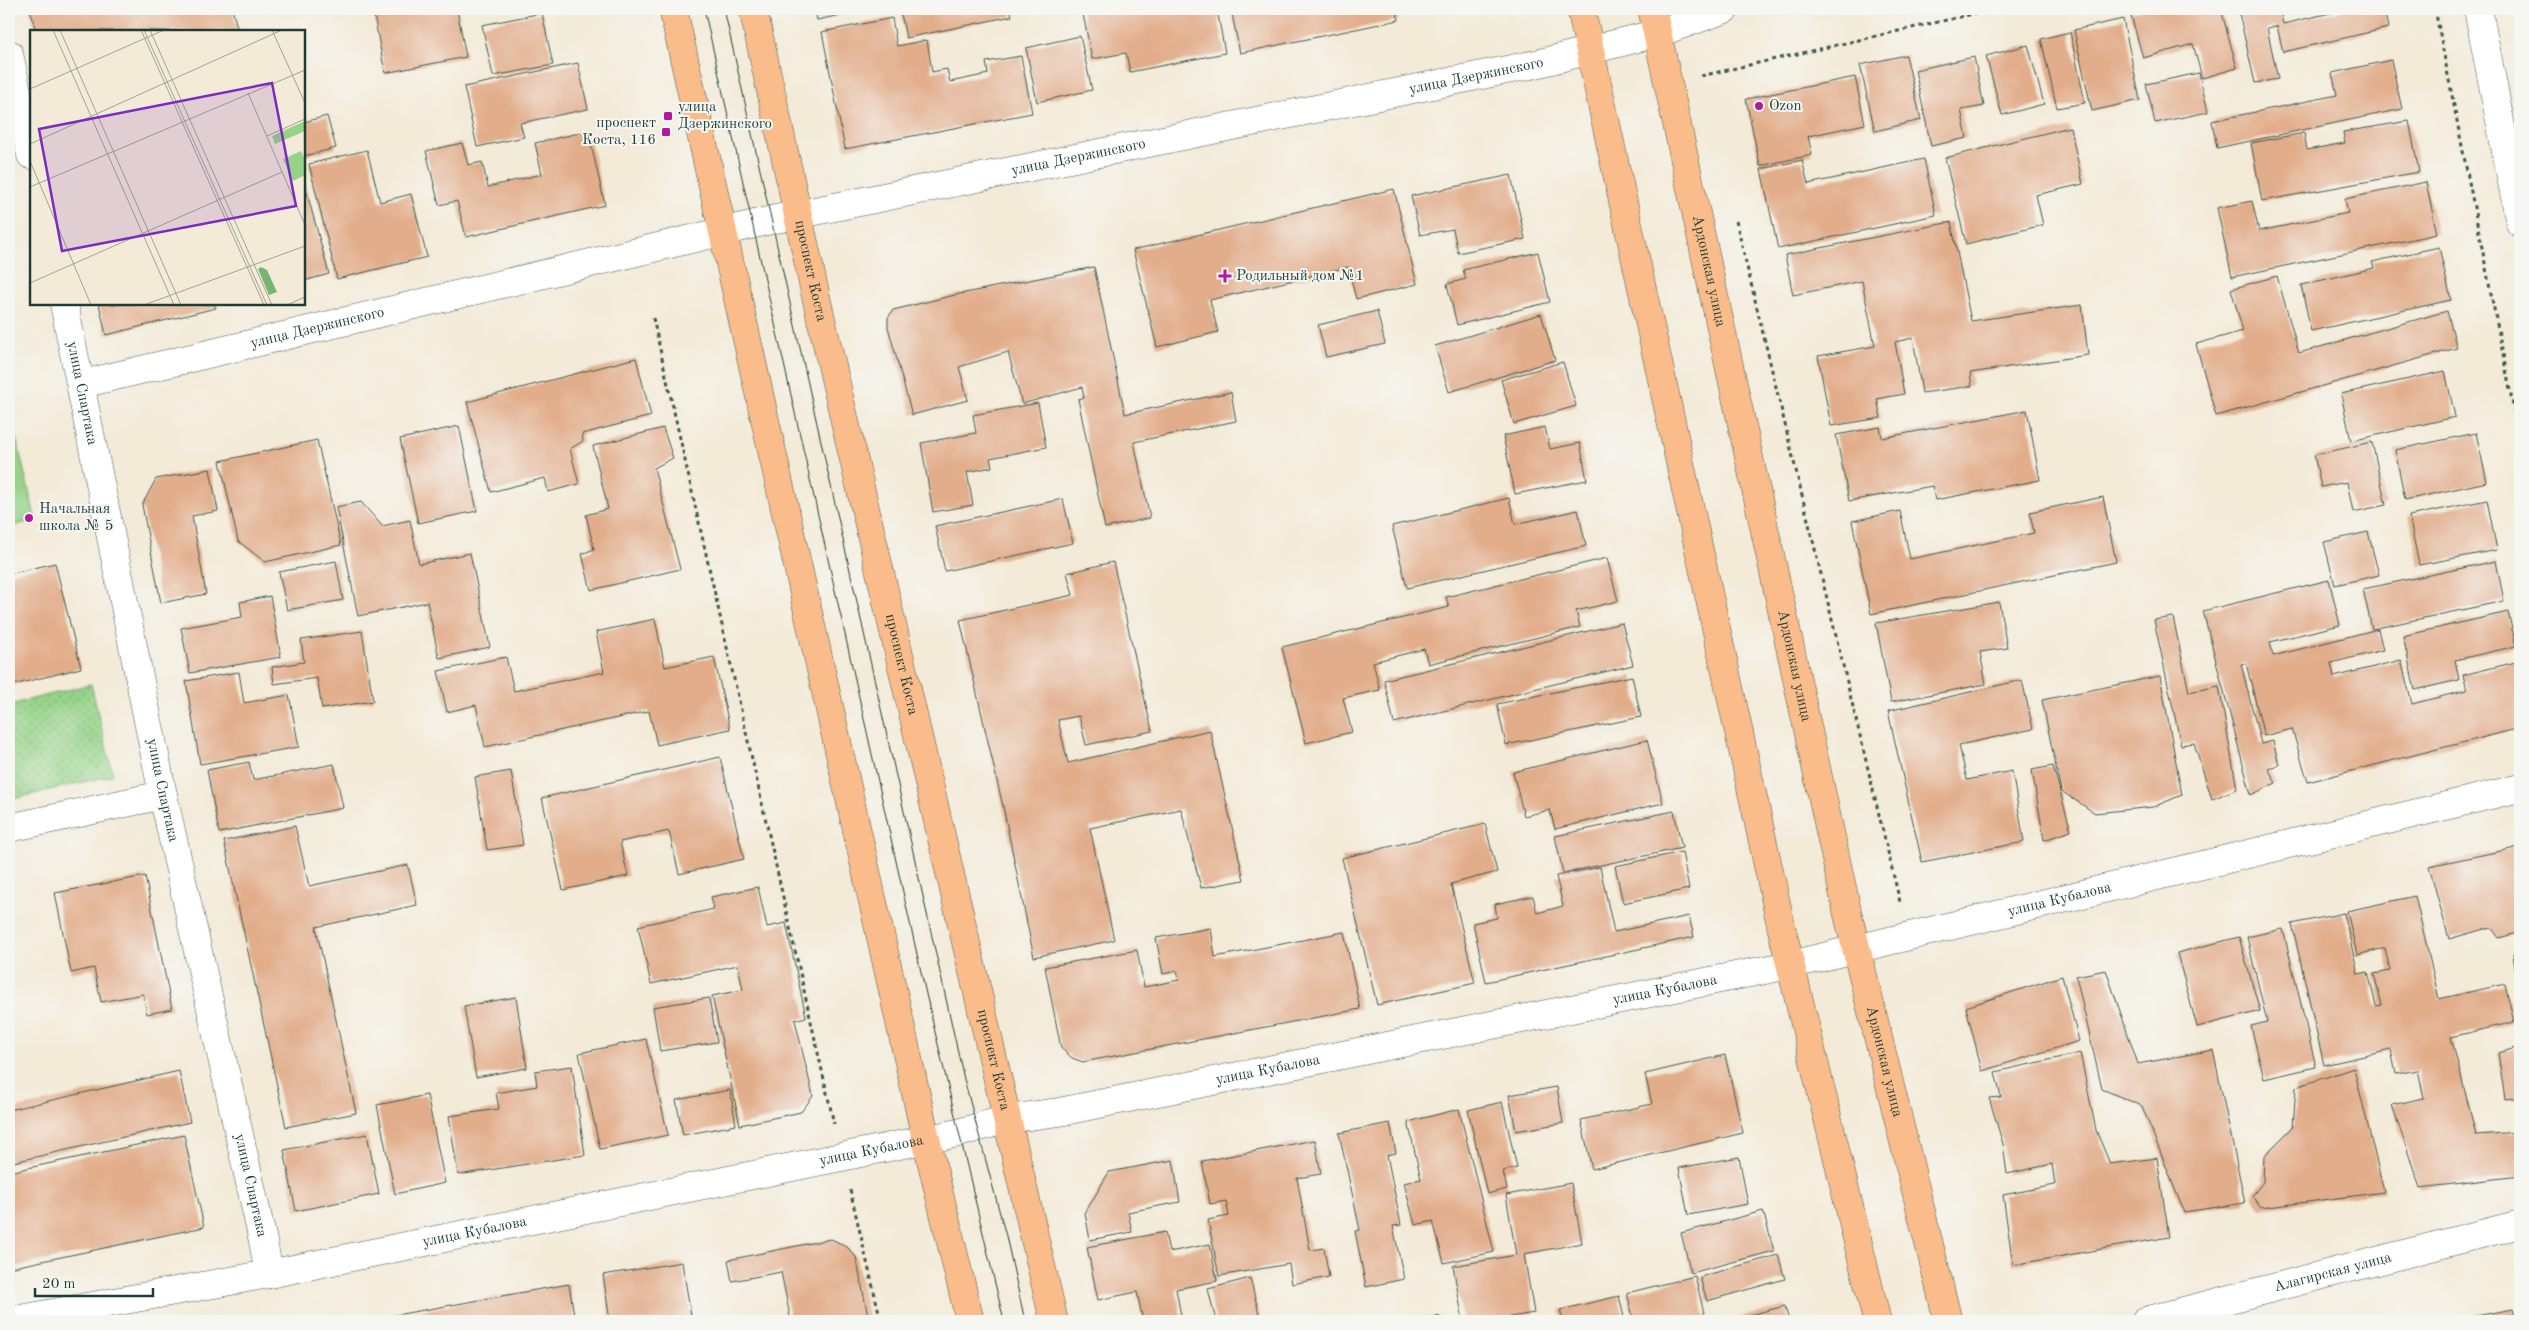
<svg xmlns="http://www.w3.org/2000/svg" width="2529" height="1330" viewBox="0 0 2529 1330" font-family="'Old Standard TT',serif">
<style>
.green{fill:url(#green-dots);stroke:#5a885e}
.pitch{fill:#96d389;stroke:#5a885e}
.building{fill:#e2ad8b}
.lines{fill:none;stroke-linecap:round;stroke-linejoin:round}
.minor-casing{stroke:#3f574c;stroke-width:29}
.major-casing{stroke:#3f574c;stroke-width:29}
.path{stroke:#3f574c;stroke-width:3;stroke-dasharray:4 4;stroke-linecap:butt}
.minor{stroke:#fff;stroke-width:28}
.major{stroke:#f9bc8a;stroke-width:28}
.tram{stroke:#1f3d34;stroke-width:1}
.poi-dot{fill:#b5179e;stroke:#f6f6f2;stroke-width:2}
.labels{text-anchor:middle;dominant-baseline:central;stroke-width:4;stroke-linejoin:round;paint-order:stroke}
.street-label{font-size:15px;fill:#1f3d34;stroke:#f6f6f2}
.poi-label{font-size:15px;fill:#1f3d34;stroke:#f6f6f2;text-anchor:start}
.inset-road{fill:none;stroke:#9ea596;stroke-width:1}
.view{fill:#7b2cbf;fill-opacity:0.15;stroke:#7b2cbf;stroke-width:2.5}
.inset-edge{fill:none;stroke:#1f3d34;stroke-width:2.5}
</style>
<defs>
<pattern id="green-dots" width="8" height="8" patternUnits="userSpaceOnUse" patternTransform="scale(1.25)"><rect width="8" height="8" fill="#96d389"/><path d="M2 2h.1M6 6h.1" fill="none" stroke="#7aac71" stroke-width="1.8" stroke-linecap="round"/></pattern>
</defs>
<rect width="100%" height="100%" fill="#f6f6f2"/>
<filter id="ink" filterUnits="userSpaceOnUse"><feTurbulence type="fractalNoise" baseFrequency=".02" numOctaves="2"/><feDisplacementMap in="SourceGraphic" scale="10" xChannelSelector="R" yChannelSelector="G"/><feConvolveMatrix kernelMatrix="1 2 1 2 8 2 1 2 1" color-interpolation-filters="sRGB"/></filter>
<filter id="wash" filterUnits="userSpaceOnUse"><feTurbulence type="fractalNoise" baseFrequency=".0096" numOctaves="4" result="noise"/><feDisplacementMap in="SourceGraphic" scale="20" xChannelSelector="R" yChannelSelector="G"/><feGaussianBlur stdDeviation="1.12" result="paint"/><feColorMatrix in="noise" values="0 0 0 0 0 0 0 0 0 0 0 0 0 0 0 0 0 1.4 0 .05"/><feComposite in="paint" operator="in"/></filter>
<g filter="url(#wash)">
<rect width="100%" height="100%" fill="#f3ead7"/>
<path class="green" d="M91,684L113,775L9,800V705Z"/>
<path class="pitch" d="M9,409L36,520L9,527Z"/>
<g id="blocks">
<path class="building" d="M30,9H232L238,31H36Z
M380,9H457L466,57L385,73L373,10Z
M815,9H866V10L817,20Z
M900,9H1010L1012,16L906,38Z
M1082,9H1217L1225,53L1130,72L1126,53L1092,59Z
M1231,9H1325L1326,11L1338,9H1396L1399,20L1240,53Z
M1421,9H1443V10L1422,14Z
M2143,9H2221L2237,68L2202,78L2193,44L2143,58L2130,12Z
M2238,9H2280L2283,24L2339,11V9H2384L2388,28L2283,52L2277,26L2267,28L2278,79L2255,83Z
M542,13L553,65L493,76L482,25Z
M892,18L897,46L927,40L932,72L947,69L950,82L988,74L986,62L1021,56L1032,113L845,149L822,32Z
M2123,19L2140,100L2092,111L2074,30Z
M2070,32L2085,103L2057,108L2041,39Z
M1080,36L1092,90L1037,102L1026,48Z
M2028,45L2044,104L2002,115L1986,56Z
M1906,55L1921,120L1875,131L1860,65Z
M1974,57L1984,106L1961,110L1967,138L1931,146L1915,70Z
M2391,60L2402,109L2217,148L2212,121L2337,95L2332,73Z
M578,63L588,109L520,123L524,137L477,147L464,87Z
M2199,73L2208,112L2155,123L2146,84Z
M1855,77L1865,124L1808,136L1812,155L1760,166L1746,99Z
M327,116L336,148L304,156V122Z
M2409,121L2419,172L2262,201L2251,143L2304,133L2307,150L2345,143L2343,132Z
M2070,127L2083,184L2036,195L2043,225L1966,244L1945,158Z
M588,131L605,205L466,237L457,201L439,205L426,151L462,143L468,165L482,162L488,187L542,174L535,143Z
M367,150L380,202L411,194L427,257L337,279L309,164Z
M1924,159L1936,215L1778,249L1761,169L1802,160L1808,184Z
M1511,175L1525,239L1458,253L1453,229L1420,235L1411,196Z
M304,182L329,274L304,281Z
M2426,182L2437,234L2232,277L2217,208L2252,201L2259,231L2348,213L2345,199Z
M1394,189L1417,284L1356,299L1348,267L1210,300L1218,332L1157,347L1133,250Z
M1951,222L1971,321L2082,305L2088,355L1970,373L1972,386L1922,393L1913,338L1895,342L1904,394L1877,399L1881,418L1831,426L1818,356L1875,346L1862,281L1793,295L1785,255Z
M2439,247L2451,300L2311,331L2301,285L2374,268L2372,262Z
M1538,252L1550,302L1457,325L1447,284L1466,279L1463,270Z
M1094,267L1125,414L1231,392L1236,421L1134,442L1150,518L1105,528L1078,399L1084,398L1082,387L1022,404L1008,352L959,367L968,400L912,415L888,327V318L893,310L955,295Z
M2277,276L2299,353L2447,311L2457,348L2216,416L2196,344L2243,331L2231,289Z
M99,304H214L216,308L106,335Z
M1377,311L1385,344L1326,357L1318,325Z
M1541,314L1555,360L1449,392L1435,346Z
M636,358L651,416L582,434L583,441L570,449L579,484L548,492L545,478L491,492L467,402Z
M1563,362L1576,406L1514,424L1501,380Z
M2445,371L2455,417L2351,441L2341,394Z
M1038,403L1046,447L990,458L992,467L967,472L973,505L933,512L921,443L976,433L973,415Z
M2027,410L2040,480L1935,500L1932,486L1849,501L1836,435L1880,427L1882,438Z
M459,426L477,511L418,523L400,439Z
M1545,427L1550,449L1580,443L1587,480L1515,494L1503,436Z
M663,428L673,458L654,468L680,569L591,590L582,554L594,549L586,515L608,509L593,446Z
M2476,433L2487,482L2405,500L2395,450Z
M317,440L341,545L265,562L238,541L220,461Z
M2372,442L2386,505L2353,512L2347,482L2321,487L2314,455Z
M210,469L218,511L192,516L206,594L161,603L142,505L156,479Z
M2103,497L2116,562L1871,614L1852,521L1900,511L1910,559L2034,533L2030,512Z
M1509,498L1515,524L1578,510L1586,546L1407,588L1392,526Z
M1063,499L1073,543L945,571L935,526Z
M2487,500L2497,550L2419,565L2409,516Z
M361,502L382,526L410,520L419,564L470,553L490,647L439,658L427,602L358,616L336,507Z
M2368,532L2379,575L2335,585L2324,542Z
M1607,558L1618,601L1576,611L1580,627L1428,664L1424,649L1373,662L1380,690L1343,698L1352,732L1306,743L1282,647L1449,607L1446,597Z
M336,561L343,600L287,610L279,572Z
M2496,561L2504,601L2372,629L2363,589Z
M1113,562L1152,731L1086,745L1079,716L1058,720L1068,763L1210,730L1244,880L1201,888L1181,809L1090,828L1114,940L1034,957L1004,811L960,620L1073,595L1067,573Z
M55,563L81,668L9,686V574Z
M2329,580L2340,625L2270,642L2273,656L2378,629L2383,650L2331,663L2334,677L2401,660L2412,704L2467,690L2463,675L2520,661V728L2308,782L2292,729L2264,736L2246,663L2241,664L2261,744L2273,741L2279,765L2268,768L2276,783L2251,795L2203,611Z
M270,596L281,657L190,673L181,628L242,617L240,602Z
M1999,602L2007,648L1980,652L1986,684L1891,702L1876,623Z
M2508,612L2516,646L2455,660L2459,680L2415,690L2403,636Z
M2173,617L2189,692L2219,686L2237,789L2212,799L2194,743L2181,745L2154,620Z
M655,619L665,667L714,657L730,729L657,745L649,711L485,747L476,705L447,712L438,671L506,657L514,691L604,672L596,632Z
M1622,623L1633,665L1394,723L1384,680Z
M362,631L373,701L322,709L317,678L274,684L272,667L304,662L301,640Z
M239,672L244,703L289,695L299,747L200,764L186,681Z
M1632,676L1641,717L1506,745L1497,704Z
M2160,676L2182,795L2153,807L2095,813L2061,791L2042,700Z
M2022,680L2033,729L1959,745L1967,780L2012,771L2024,842L1922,862L1888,711Z
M1647,740L1663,803L1555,829L1550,810L1524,816L1513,772Z
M720,757L744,859L679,874L669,831L620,842L628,876L563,890L542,798Z
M249,762L253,780L334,764L343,808L219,833L207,770Z
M2053,766L2071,831L2044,840L2032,770Z
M511,771L523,845L487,850L475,777Z
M1674,811L1682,848L1563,873L1555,836Z
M1485,824L1497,872L1451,884L1475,983L1377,1005L1342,858Z
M295,826L309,886L408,865L417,905L316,927L356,1113L286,1127L224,841Z
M2520,847V932L2499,938L2491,927L2449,939L2429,866Z
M1682,852L1689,889L1623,903L1615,866Z
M1600,867L1614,932L1689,916L1694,937L1486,982L1473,923L1497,918L1495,904L1533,896L1537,913L1563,906L1556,876Z
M145,876L172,1009L147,1014L143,994L101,1002L94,968L71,973L55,893Z
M758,887L767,927L786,923L806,1017L795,1020L813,1096L801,1112L740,1125L712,996L743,990L738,965L651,984L638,926L714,909L711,897Z
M2415,896L2439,999L2505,984L2514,1022L2451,1037L2476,1135L2520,1132V1176L2420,1188L2392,1105L2424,1098L2418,1070L2396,1074L2391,1050L2324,1065L2292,924L2344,913L2358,974L2368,972L2376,1006L2382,1005L2374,974L2390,971L2385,948L2357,955L2347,911Z
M1211,928L1215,957L1344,932L1360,1009L1083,1062L1072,1058L1061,1048L1045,967L1137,950L1144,987L1179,980L1177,971L1163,974L1156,938Z
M2283,929L2316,1067L2264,1079L2251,1026L2267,1022L2247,937Z
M2239,937L2260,1011L2197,1027L2177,953Z
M2520,951V1003L2513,954Z
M2106,970L2138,1064L2213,1050L2245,1203L2184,1212L2142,1106L2102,1089L2076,976Z
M2062,976L2079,1041L1982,1071L1966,1007Z
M516,997L527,1068L476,1077L464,1006Z
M709,998L717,1042L660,1051L653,1007Z
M646,1039L668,1135L600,1149L579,1053Z
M2520,1047V1097L2505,1099L2498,1053Z
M2080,1053L2096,1130L2110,1164L2157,1158L2169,1237L2013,1265L2003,1195L2055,1185L2052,1164L2007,1174L2003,1144L1989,1098L2001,1097L1995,1072Z
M1725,1055L1743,1133L1592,1169L1581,1120L1652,1104L1645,1074Z
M572,1066L585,1155L458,1175L449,1116L499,1109L496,1093L537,1086L535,1071Z
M2354,1068L2384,1192L2261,1208L2252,1196L2263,1182L2264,1156L2293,1127L2296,1087Z
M179,1071L190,1122L9,1163V1110Z
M1557,1087L1563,1123L1516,1131L1509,1095Z
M730,1090L736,1125L683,1135L676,1100Z
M427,1095L445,1183L395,1194L377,1105Z
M1502,1102L1517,1168L1503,1171L1507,1189L1487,1194L1468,1110Z
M1459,1109L1494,1252L1444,1263L1433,1221L1415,1225L1404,1183L1421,1179L1408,1122Z
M1390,1123L1396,1153L1387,1155L1401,1225L1393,1226L1404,1279L1366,1287L1355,1231L1360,1230L1339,1133Z
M367,1134L379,1194L296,1211L284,1150Z
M184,1135L204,1227L9,1268V1172Z
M1315,1140L1321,1174L1297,1178L1310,1250L1324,1248L1329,1277L1292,1284L1289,1264L1219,1276L1208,1220L1229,1216L1226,1201L1210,1204L1202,1161Z
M1739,1157L1748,1204L1688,1215L1679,1168Z
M1173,1160L1180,1202L1128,1212L1132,1232L1090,1240L1085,1213L1109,1172Z
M1571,1183L1582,1243L1524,1254L1534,1313L1487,1321H1463L1453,1266L1516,1255L1506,1195Z
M1763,1211L1774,1251L1691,1273L1681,1233Z
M1165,1232L1169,1252L1210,1244L1217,1281L1176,1289L1182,1321H1143L1137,1292L1098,1300L1087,1247Z
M831,1239L846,1246L856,1257L869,1321H791L781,1272L732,1281L728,1260Z
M1778,1255L1785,1279L1707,1301L1700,1277Z
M682,1262L692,1321H610L603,1275Z
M1695,1276L1706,1321H1634L1627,1293Z
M1250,1278L1261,1321H1216L1208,1289Z
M569,1284L575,1321H368V1320Z
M1619,1296L1625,1321H1563L1560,1310Z
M1785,1306L1789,1321H1726Z
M2513,1309L2516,1321H2455V1320Z
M1439,1316L1440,1321H1416V1320Z"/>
</g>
</g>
<g filter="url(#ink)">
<use href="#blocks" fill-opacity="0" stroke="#3f574c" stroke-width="1"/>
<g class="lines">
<g class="minor-casing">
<g id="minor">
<path d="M2478,9L2520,223"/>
<path d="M9,54L31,155"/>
<path id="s1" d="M64,304L163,795L263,1241L269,1274"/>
<path id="s2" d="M82,384L771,220L1536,64L1658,33L1725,9"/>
<path d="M9,828L163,795"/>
<path id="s3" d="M9,1321L269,1274L958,1133L1007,1119L1059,1112L1790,965L2520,788"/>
<path id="s4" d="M2145,1321L2520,1224"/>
</g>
</g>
<g class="major-casing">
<g id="major">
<path d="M673,9L926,1139L970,1321"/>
<path id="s5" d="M753,9L813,284L1054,1321"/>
<path d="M1581,9L1782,930L1877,1321"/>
<path id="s6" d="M1652,9L1848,915L1948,1321"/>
</g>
</g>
<path class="path" d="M2435,9L2520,441
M1701,76L1995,9
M1736,221L1900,902
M653,318L834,1124
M850,1190L881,1321"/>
<use href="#minor" class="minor"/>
<use href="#major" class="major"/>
<path class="tram" d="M704,9L926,994L1004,1321
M724,9L964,1079L1006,1236L1025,1321"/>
</g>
</g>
<g class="poi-dot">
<circle cx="1759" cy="106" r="5"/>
<rect x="663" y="111" width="10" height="10" rx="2.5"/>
<rect x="661" y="127" width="10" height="10" rx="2.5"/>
<path d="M1222.5 268.5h5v5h5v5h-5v5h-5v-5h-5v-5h5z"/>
<circle cx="29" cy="518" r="5"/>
</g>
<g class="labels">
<g class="street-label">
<text stroke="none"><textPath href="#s2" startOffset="1428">улица Дзержинского</textPath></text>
<text stroke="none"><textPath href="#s2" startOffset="1022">улица Дзержинского</textPath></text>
<text stroke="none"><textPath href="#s6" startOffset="268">Ардонская улица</textPath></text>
<text stroke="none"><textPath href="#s5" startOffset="268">проспект Коста</textPath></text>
<text stroke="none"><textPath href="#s2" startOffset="242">улица Дзержинского</textPath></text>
<text stroke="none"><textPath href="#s1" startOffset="91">улица Спартака</textPath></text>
<text stroke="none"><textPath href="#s5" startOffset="672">проспект Коста</textPath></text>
<text stroke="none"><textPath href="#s6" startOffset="672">Ардонская улица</textPath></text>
<text stroke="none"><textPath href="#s1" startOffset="496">улица Спартака</textPath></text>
<text stroke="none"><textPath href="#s3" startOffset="2094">улица Кубалова</textPath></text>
<text stroke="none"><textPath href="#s3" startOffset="1689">улица Кубалова</textPath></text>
<text stroke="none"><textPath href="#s5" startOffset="1078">проспект Коста</textPath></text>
<text stroke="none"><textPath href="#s6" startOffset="1078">Ардонская улица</textPath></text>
<text stroke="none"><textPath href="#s3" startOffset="1284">улица Кубалова</textPath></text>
<text stroke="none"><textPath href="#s3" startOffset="879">улица Кубалова</textPath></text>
<text stroke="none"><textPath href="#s1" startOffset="901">улица Спартака</textPath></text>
<text stroke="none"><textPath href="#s3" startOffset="474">улица Кубалова</textPath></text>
<text stroke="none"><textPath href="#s4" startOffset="194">Алагирская улица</textPath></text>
</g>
<g class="poi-label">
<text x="1769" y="106">Ozon</text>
<text x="678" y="107">улица<tspan x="678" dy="17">Дзержинского</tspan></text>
<text x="656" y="123" text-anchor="end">проспект<tspan x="656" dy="17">Коста, 116</tspan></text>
<text x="1236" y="276">Родильный дом №1</text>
<text x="39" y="509">Начальная<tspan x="39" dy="17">школа № 5</tspan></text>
</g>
</g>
<g transform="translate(30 30)">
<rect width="275" height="275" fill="#f3ead7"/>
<path d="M275,91V101L245,114L242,106Z" fill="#96d389"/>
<path d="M231,237L237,240L247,262L239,265L228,239Z" fill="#78b575"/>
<path d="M271,121L275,130V145L263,151L253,129Z" fill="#96d389"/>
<path class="inset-road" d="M23,0L144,275M30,0L151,275M111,0L234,275M114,0L237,275M120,0L242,275M242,0L275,73M0,59L134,0M218,63L275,195M237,106L275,89M0,114L252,0M0,131L61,275M0,157L275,40M0,253L252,142M114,275L275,216M257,275L275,267"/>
<path class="view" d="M242,53L266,176L32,221L9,99Z"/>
<rect width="275" height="275" class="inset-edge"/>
</g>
<rect width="2529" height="1330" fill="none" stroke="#f6f6f2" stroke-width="30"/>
<path d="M35 1288v8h118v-8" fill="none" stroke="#1f3d34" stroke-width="2.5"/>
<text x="42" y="1288" font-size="15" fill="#1f3d34" stroke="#f6f6f2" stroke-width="4" paint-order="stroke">20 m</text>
</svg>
